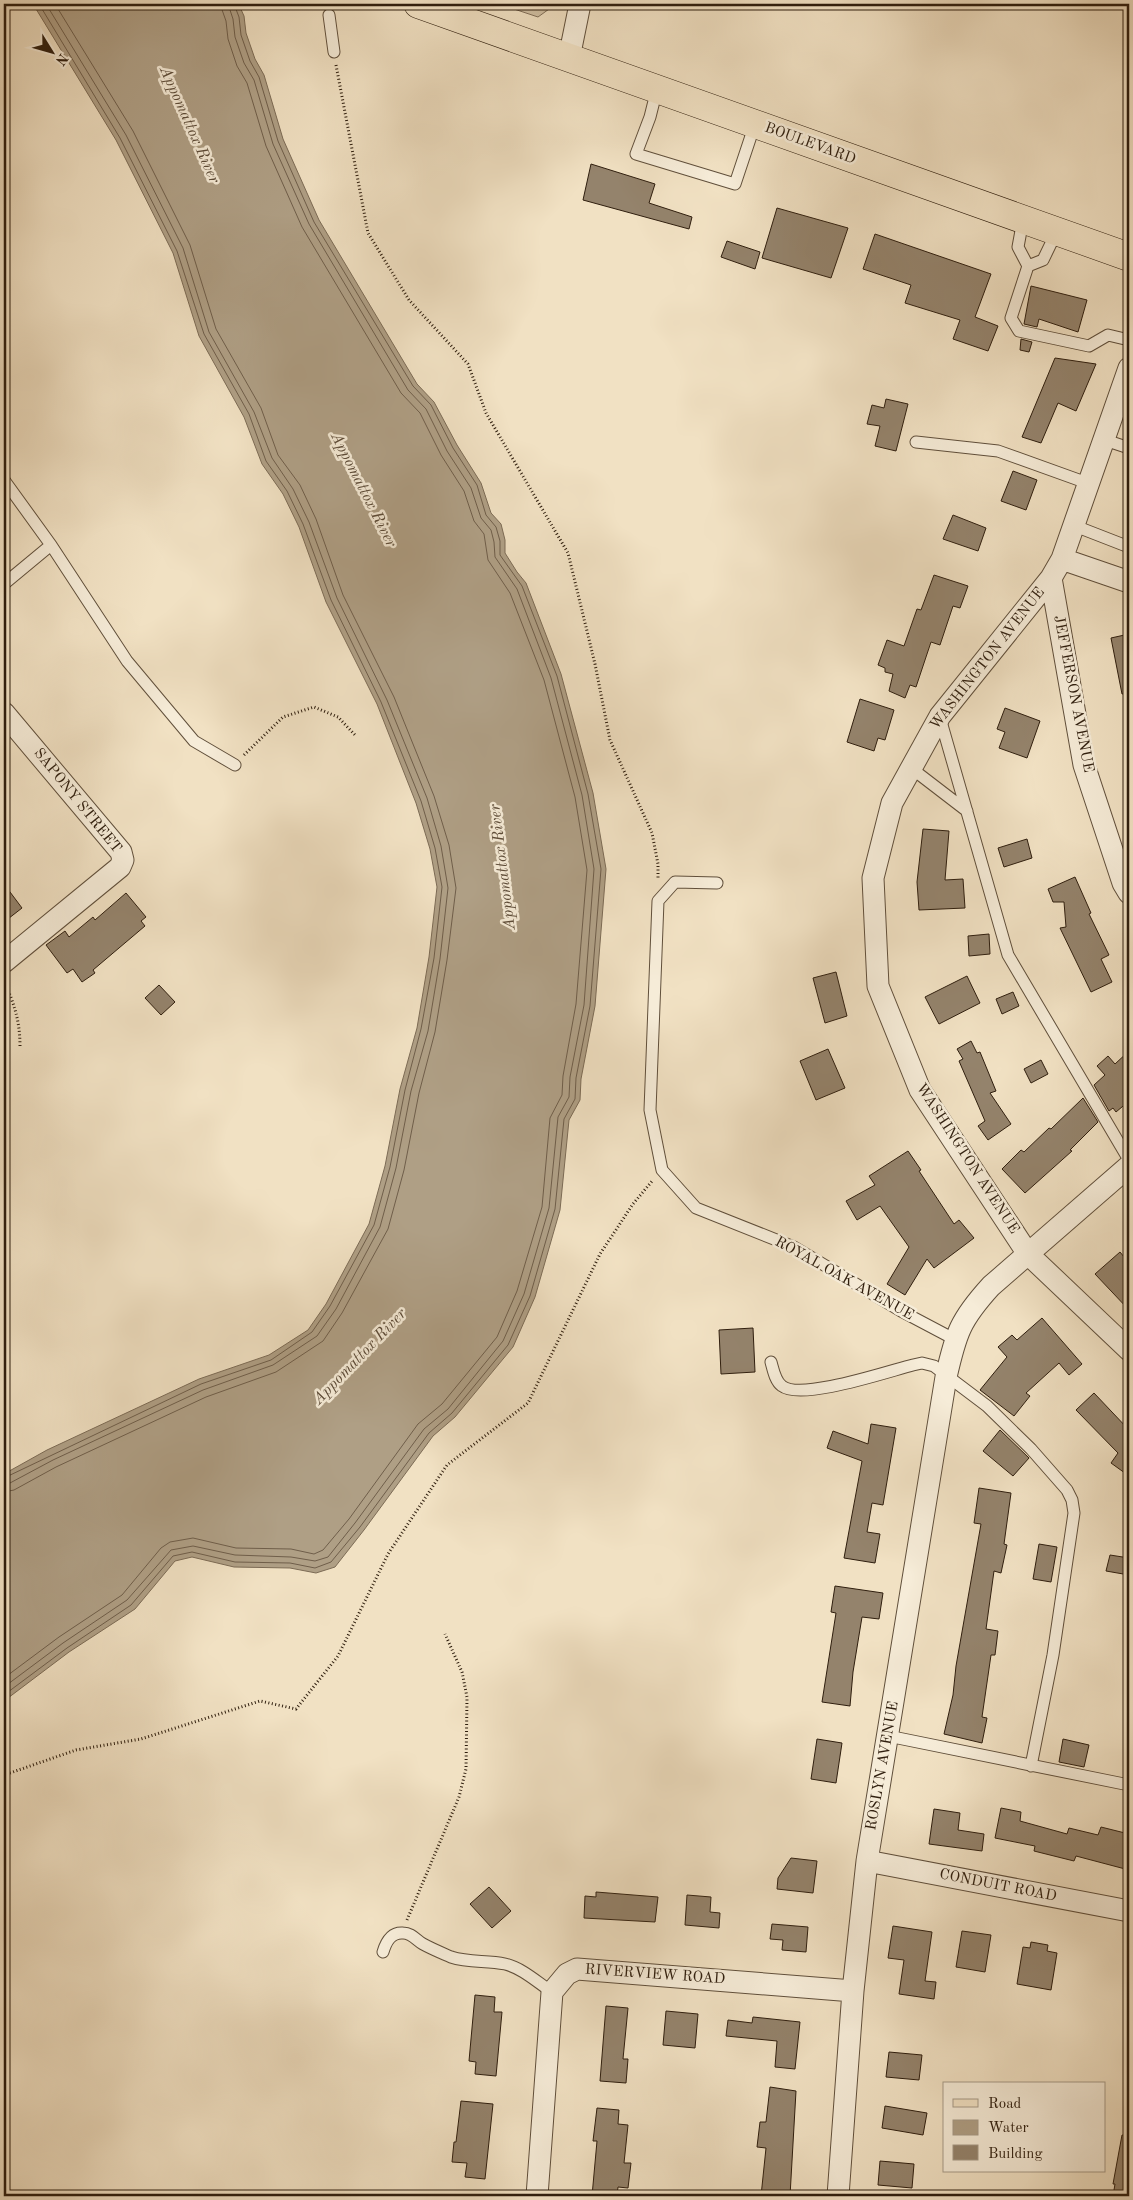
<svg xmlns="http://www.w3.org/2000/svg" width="1133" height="2200" viewBox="0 0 1133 2200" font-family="'Old Standard TT',serif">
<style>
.green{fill:#d0c0a4;stroke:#806f59}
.water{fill:#af9f85;stroke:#7c6b55}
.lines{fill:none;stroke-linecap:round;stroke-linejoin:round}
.shore{stroke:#6f5e4a;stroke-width:1}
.building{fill:#94836c;stroke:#2f1e0e}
.lane-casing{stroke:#604f3b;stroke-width:13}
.street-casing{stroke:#604f3b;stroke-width:23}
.primary-casing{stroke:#2f1e0e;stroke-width:29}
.path{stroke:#2f1e0e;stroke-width:3;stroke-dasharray:1 2.5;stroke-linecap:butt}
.lane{stroke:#f6ecd8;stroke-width:11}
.street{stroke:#f6ecd8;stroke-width:21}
.primary{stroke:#f1e1c3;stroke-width:28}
.rail{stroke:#2f1e0e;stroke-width:4;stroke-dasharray:9 9;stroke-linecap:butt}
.labels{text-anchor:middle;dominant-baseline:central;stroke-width:5;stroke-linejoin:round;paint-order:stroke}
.street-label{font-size:15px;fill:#2f1e0e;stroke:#f6ecd8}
.water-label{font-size:16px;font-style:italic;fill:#5c4b38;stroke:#f6ecd8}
</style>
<rect width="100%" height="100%" fill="#f1e1c3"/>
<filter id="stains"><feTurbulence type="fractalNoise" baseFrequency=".004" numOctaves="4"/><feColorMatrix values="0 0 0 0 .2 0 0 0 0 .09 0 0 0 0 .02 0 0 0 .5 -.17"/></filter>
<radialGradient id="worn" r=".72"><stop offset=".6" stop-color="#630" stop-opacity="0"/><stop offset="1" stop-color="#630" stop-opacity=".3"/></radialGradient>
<path class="green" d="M499,4H556L538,17Z"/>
<path class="water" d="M33,4L239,5L244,16L246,33L255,59L264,75L283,139L319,220L417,384L434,402L457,445L481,483L491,513L501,524L505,540V553L517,572L526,583L561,674L593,793L606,869L595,1006L581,1079L580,1100L569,1120L560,1210L535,1297L513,1347L455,1417L433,1436L364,1530L335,1567L316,1573L290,1568L234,1567L192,1557L175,1561L135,1609L69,1652L4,1701V1474L47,1450L199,1379L269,1355L308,1330L326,1304L369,1224L385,1166L400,1089L417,1028L429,957L437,887L430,849L416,803L377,704L326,602L299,527L283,494L262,464L244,417L199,336L173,253L116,140Z"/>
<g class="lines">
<path class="shore" d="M4,1478L201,1384L271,1360L312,1332L330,1306L374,1225L390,1167L405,1090L421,1029L434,958L442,887L435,848L421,801L381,702L331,600L303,524L287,491L266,461L249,414L204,334L177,251L120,138L39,4
M4,1484L10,1483L53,1460L203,1390L273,1365L317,1336L336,1309L380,1227L396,1168L411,1091L428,1031L440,959L448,888L441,846L427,798L387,700L337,598L309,522L293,489L272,458L254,412L209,332L183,248L126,135L46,4
M4,1492L14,1490L56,1467L206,1397L276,1372L323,1341L342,1313L388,1229L404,1170L419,1093L435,1032L447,960L456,888L449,845L434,796L394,697L343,595L316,519L300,485L278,455L261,408L216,329L190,245L133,131L55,4
M4,1678L59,1637L122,1595L161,1548L170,1542L193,1538L236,1548L291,1549L314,1554L323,1550L349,1519L418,1424L442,1404L497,1337L517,1291L542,1207L550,1118L562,1095L563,1076L576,1004L587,870L575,797L544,680L510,593L488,560L484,534L474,521L464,491L441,455L420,413L401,393L302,227L266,146L247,83L237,66L228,39L226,21L220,4
M4,1687L63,1643L127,1600L171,1550L193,1546L235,1555L291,1557L315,1561L328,1557L355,1523L424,1429L448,1409L503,1341L524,1294L549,1208L558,1117L569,1097L570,1077L584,1005L594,869L582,795L551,678L517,589L495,557L494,542L491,530L481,518L471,488L447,451L426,409L408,390L309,224L273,144L254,80L244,63L235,37L233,19L228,4
M4,1695L67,1648L131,1605L173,1556L192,1552L235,1562L290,1563L315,1568L331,1562L360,1527L429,1433L452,1413L508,1345L530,1296L555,1209L564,1119L575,1099L576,1078L590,1006L601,869L588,794L557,676L522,586L500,555V541L496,527L486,515L477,485L453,448L431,405L413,386L314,222L278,141L259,77L250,61L241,35L239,17L234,4"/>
</g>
<path class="building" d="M591,164L655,184L649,203L692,217L689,229L583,200Z
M777,208L848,228L831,278L762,258Z
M875,234L991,274L975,317L998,326L988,351L953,339L960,320L905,303L911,285L863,269Z
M727,241L760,252L755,269L721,257Z
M1031,286L1087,300L1078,332L1039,319L1037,327L1024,324Z
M1021,339L1032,342L1029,352L1020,350Z
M1055,358L1096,364L1076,411L1058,403L1041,443L1022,437Z
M886,399L908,404L896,451L875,446L880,426L867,424L872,405L884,408Z
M1013,471L1037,480L1026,510L1001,501Z
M953,515L986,528L978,551L943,539Z
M934,575L968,586L960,608L953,606L940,645L931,642L916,687L910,685L905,698L889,691L893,674L885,672V668L878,665L887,640L904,646L917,609L921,610Z
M1129,634V693L1122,694L1111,638Z
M860,699L894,710L885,740L878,738L874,751L847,742Z
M1005,708L1040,721L1027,758L999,748L1005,732L997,729Z
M923,829L949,831L945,880L963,879L965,908L919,910L917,882Z
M1027,839L1032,858L1004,867L998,848Z
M1075,877L1091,913L1089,914L1109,955L1101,959L1112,982L1091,992L1060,928L1066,927L1064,902H1053L1048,889Z
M4,884L22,908L4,922Z
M126,893L146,917L141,921L145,926L93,970L95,973L82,982L73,969L67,973L46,945L65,931L69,937L93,917L95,920Z
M989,934L990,954L969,956L968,936Z
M836,972L847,1016L825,1023L813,978Z
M967,976L980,1003L939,1024L925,997Z
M159,985L175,1002L161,1015L145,998Z
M1013,992L1019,1006L1002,1014L996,999Z
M971,1041L977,1053L980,1052L996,1091L990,1093L1011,1124L988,1140L978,1126L985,1121L959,1061L963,1059L957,1049Z
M828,1049L845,1088L816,1100L800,1061Z
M1129,1051V1101L1116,1112L1113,1108L1109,1111L1094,1085L1105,1075L1097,1066L1108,1056L1115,1064Z
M1041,1060L1048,1074L1031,1083L1024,1069Z
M1083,1098L1098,1122L1070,1150L1072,1151L1025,1193L1002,1169L1021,1150L1024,1152L1049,1128L1051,1129Z
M908,1151L921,1170L919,1171L954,1224L959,1220L974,1238L934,1268L927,1259L905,1295L887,1284L909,1247L880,1206L857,1220L846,1201L875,1185L869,1176Z
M1120,1252L1129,1263V1310L1095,1274Z
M1042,1318L1082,1364L1069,1375L1059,1363L1026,1393L1030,1396L1014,1416L980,1390L1007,1357L998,1347L1012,1335L1017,1340Z
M753,1328L755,1372L721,1374L719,1330Z
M1094,1393L1129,1430V1476L1111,1463L1118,1453L1076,1410Z
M871,1424L896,1428L883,1505L872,1503L867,1532L880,1534L875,1563L844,1558L862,1461L827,1448L833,1431L868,1444Z
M1000,1430L1029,1458L1013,1476L983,1451Z
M979,1488L1011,1493L1004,1544L1007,1545L1001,1573L994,1571L986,1629L998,1631L995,1655H991L982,1717L987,1718L982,1743L944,1734L953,1695L956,1666L981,1524L974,1523Z
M1039,1544L1057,1547L1051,1582L1033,1579Z
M1110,1555L1129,1558V1575L1106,1571Z
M835,1586L883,1593L879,1619L862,1617L853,1672L850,1706L822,1702L836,1613L831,1612Z
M817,1739L842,1743L836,1783L811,1779Z
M1063,1739L1089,1745L1084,1767L1059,1762Z
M1001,1808L1021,1812L1020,1821L1067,1834L1069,1828L1098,1835L1101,1827L1129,1834V1870L1076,1856L1074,1861L1034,1851L1035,1846L995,1838Z
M934,1809L960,1813L958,1830L984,1834L982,1851L929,1844Z
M791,1858L817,1861L813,1893L777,1889L778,1878Z
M489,1887L511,1911L492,1928L470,1904Z
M596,1892L658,1897L655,1922L584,1918L585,1896L596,1897Z
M687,1895L711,1897L710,1912L720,1913L719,1928L685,1925Z
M772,1924L808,1927L806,1952L782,1950L783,1940L770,1939Z
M893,1926L932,1932L925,1981L936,1982L934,1999L899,1994L904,1960L888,1958Z
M962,1931L991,1935L985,1972L956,1967Z
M1031,1942L1048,1945L1047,1951L1057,1953L1051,1990L1017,1984L1023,1947L1030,1948Z
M475,1995L495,1997L494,2012H502L496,2076L475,2074L476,2062L469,2061Z
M606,2006L628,2008L623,2059H628L626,2083L600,2081Z
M666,2011L698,2014L695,2048L663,2045Z
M753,2017L800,2022L795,2069L775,2067L777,2041L726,2036L728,2020L752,2023Z
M889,2052L922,2055L919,2080L886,2077Z
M770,2087L796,2091L790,2196H761L766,2148L757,2147L760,2122H766Z
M461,2101L493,2104L485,2179L465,2177L467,2163L452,2162L454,2142H456Z
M885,2106L927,2113L923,2135L882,2128Z
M597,2108L619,2110L618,2124L628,2125L624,2163H631L628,2188L618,2187L617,2196H592L597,2141H593Z
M1122,2135L1129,2136V2196H1113L1115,2184H1113Z
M880,2161L914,2164L912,2188L878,2185Z"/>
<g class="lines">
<g class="lane-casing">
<path id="lane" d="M329,15L334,52
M657,89L650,117L636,154L735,184L755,124
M1023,220L1018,247L1028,266
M1057,231L1043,260L1028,266L1011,318L1019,331L1089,346L1108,335L1129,340
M1105,440L1129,448
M916,442L998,451L1090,484
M4,480L51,545L127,661L194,741L235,765
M1075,526L1129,547
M4,584L51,545
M940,718L1008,955L1129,1160
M911,768L967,811
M717,883L675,882L658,901L650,1110L662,1170L696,1208L794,1247L901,1311L954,1339
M771,1362C773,1369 775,1381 782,1386C801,1401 889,1371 913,1365L922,1363L934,1366L987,1406L1031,1449L1067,1490L1072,1500L1074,1513L1053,1655L1031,1766
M888,1736L1129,1785
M383,1952C386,1942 391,1932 403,1933C412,1933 416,1940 423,1944C432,1949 442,1953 451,1957C469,1963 487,1960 505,1964C522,1968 537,1982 552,1992"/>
</g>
<g class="street-casing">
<path id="street" d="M569,58L580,4
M1129,368L1062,559L1051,578L940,716L892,803L873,878L878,986L920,1090L1028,1254L1129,1350
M1062,559L1129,582
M1051,578L1084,765L1123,883L1129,893
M4,713L121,852L123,860L120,867L4,962
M867,1861L1129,1911
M537,2196L552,1992L567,1974L577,1969L853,1991
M838,2196L853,1991L867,1861L946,1377C956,1333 960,1320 991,1286L1129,1166"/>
</g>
<g class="primary-casing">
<path id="primary" d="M418,4L1129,257"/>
</g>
<path class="path" d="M336,65L368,233L409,300L468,364L486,413L568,553L595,664L610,740L652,833L658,864V879
M244,755L283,717L314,707L338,717L355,735
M4,981C14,1003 20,1021 20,1046
M4,1777L10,1773L76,1750L141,1739L260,1701L296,1709L338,1656L388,1554L447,1465L528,1403L600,1254L633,1204L653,1180
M407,1920L459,1797L466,1769L467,1697L462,1672L445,1634"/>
<use href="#lane" class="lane"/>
<use href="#street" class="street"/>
<use href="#primary" class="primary"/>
<path class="rail" d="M4,148L5,149"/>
</g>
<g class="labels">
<g class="street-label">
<text transform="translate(810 144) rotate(20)">BOULEVARD</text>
<text transform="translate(988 659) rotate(-52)">WASHINGTON AVENUE</text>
<text transform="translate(1073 694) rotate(79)">JEFFERSON AVENUE</text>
<text transform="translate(77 801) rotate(51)">SAPONY STREET</text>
<text transform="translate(967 1159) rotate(57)">WASHINGTON AVENUE</text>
<text transform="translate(844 1279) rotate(29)">ROYAL OAK AVENUE</text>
<text transform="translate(883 1766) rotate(-80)">ROSLYN AVENUE</text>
<text transform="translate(998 1886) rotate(11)">CONDUIT ROAD</text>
<text transform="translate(655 1975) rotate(4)">RIVERVIEW ROAD</text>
</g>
<g class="water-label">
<text transform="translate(189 125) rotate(66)">Appomattox River</text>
<text transform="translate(363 490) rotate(63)">Appomattox River</text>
<text transform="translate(503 867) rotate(-97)">Appomattox River</text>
<text transform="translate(360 1357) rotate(-46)">Appomattox River</text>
</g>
</g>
<rect width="1133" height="2200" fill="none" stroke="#f1e1c3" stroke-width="20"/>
<rect x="5" y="5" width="1123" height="2190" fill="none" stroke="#2f1e0e" stroke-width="2.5"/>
<rect x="10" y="10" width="1113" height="2180" fill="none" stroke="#2f1e0e"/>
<rect x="943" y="2082" width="162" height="90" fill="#f6ecd8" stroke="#a69a87"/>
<rect x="953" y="2099" width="25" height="8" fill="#f1e1c3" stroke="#a69a87"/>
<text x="988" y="2108" font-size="15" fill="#2f1e0e">Road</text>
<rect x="953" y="2120" width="25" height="15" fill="#af9f85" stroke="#a69a87"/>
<text x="988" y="2132" font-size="15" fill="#2f1e0e">Water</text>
<rect x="953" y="2145" width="25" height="15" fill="#94836c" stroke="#a69a87"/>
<text x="988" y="2158" font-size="15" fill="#2f1e0e">Building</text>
<g transform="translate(52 52) rotate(127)" stroke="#f6ecd8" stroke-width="4" paint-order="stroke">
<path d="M0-4L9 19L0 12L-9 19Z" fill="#2f1e0e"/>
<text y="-8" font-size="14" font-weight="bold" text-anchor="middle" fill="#2f1e0e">N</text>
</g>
<rect width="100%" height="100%" filter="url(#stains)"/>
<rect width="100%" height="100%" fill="url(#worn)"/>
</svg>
